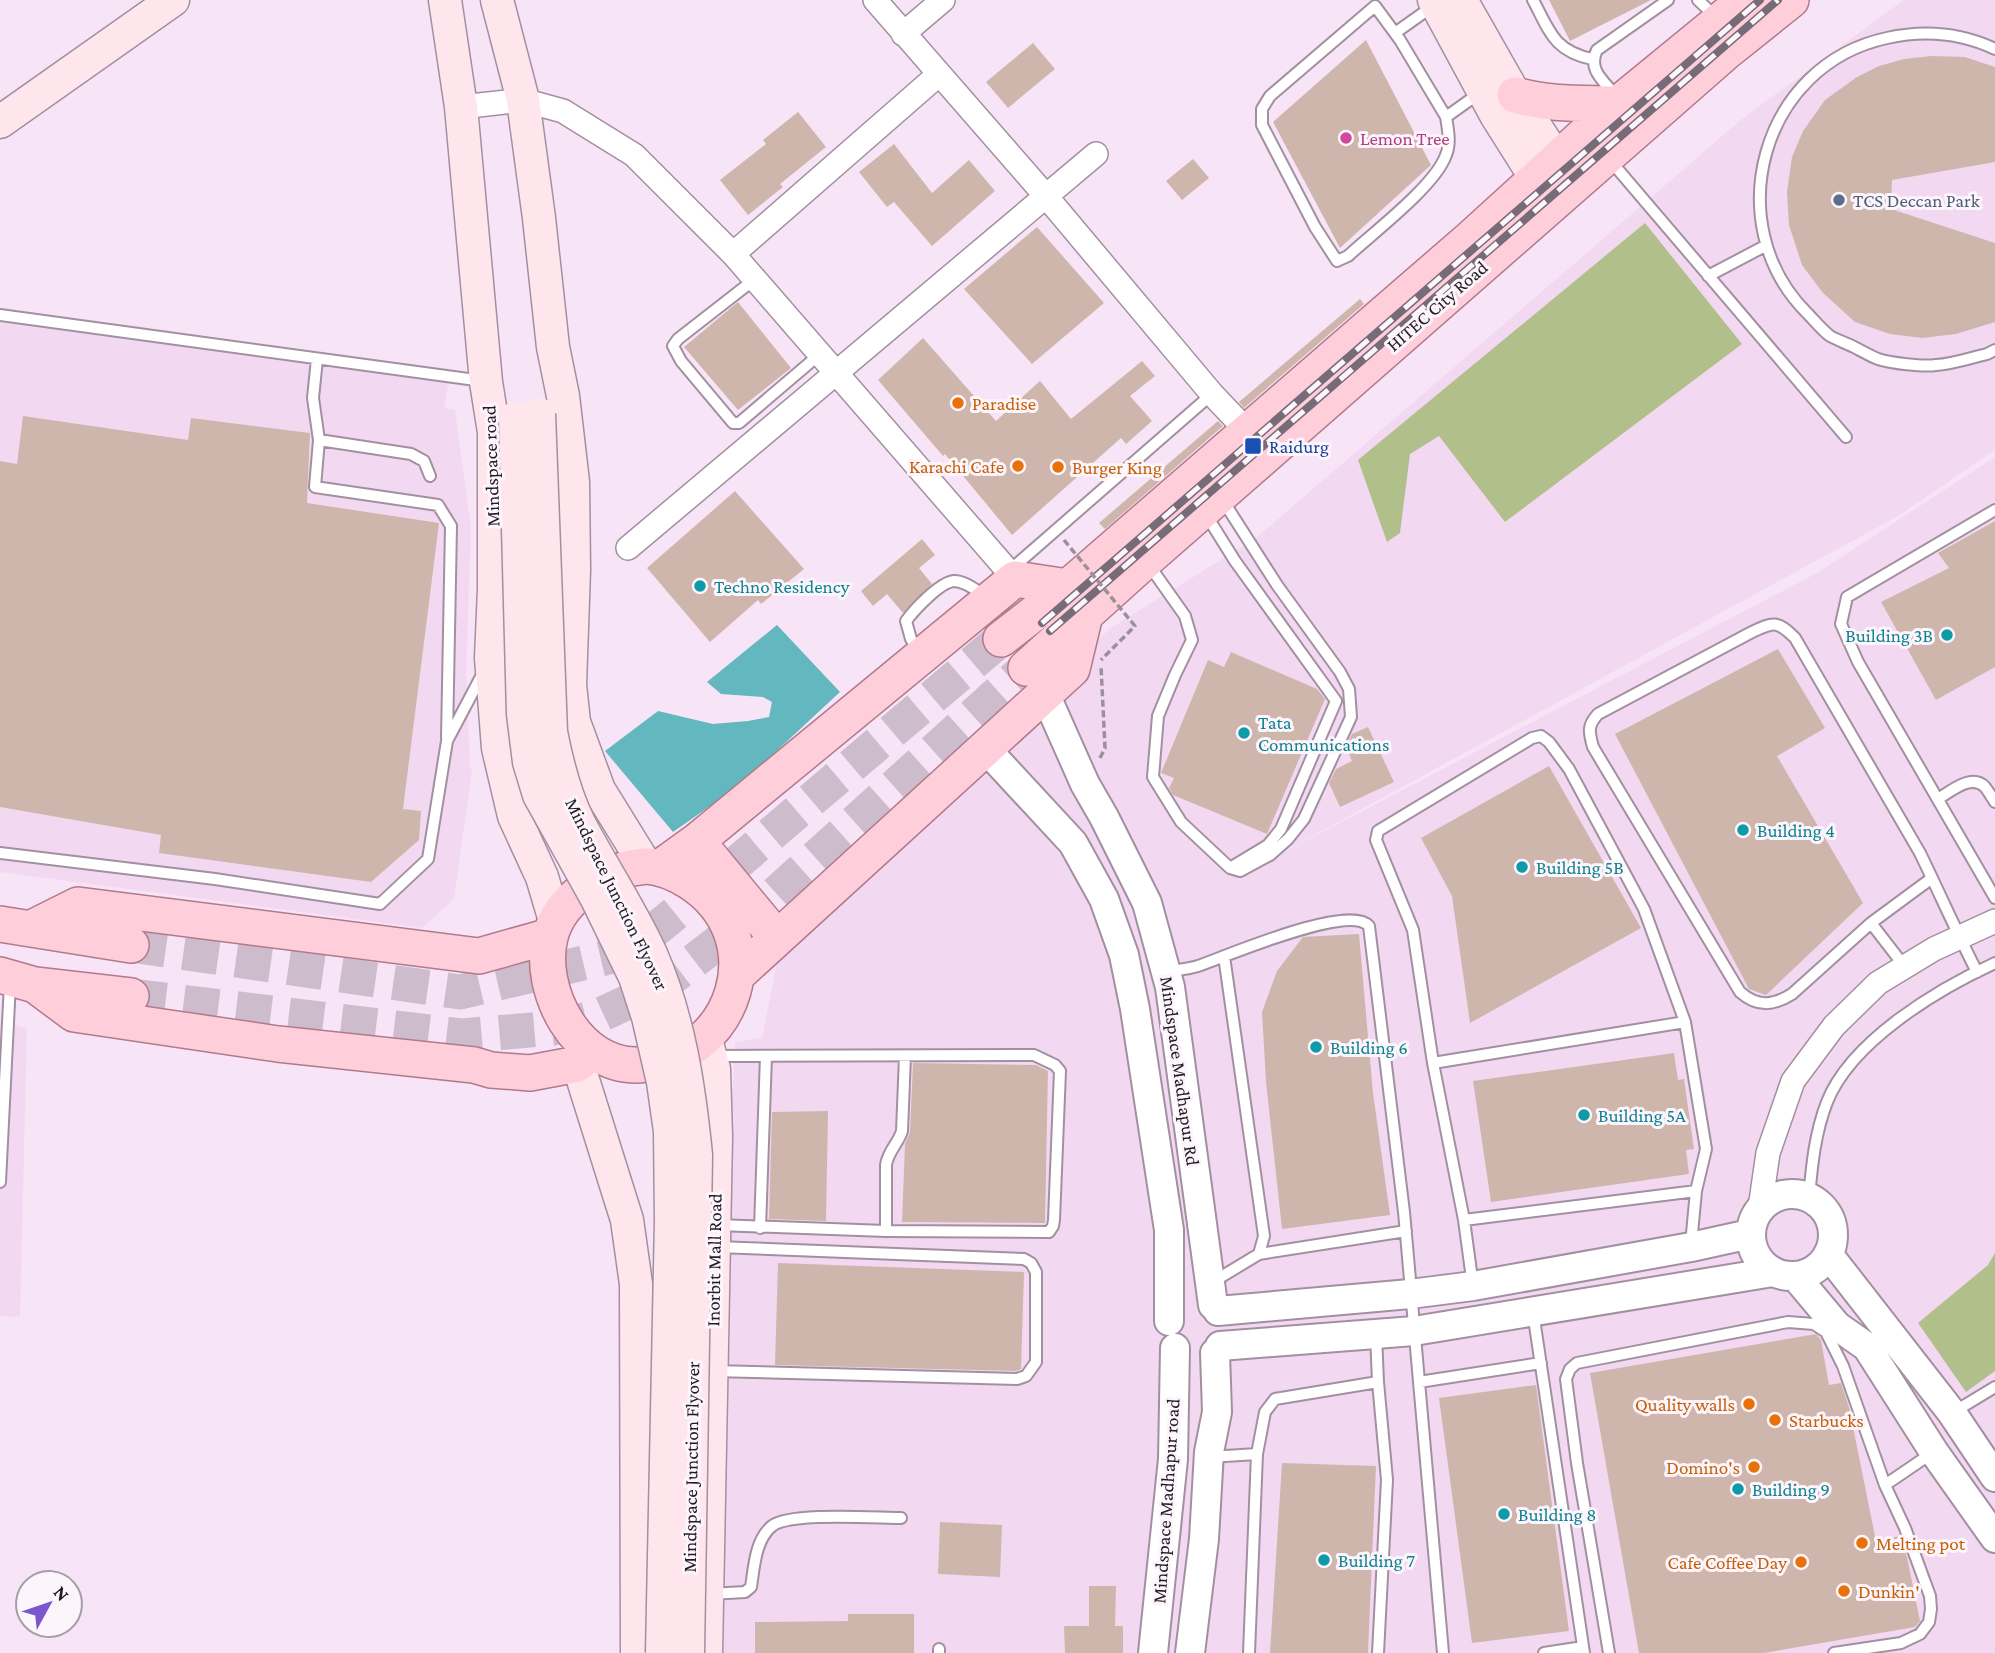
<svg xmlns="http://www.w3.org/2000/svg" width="1995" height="1653" viewBox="0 0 1995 1653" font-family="'Crimson Pro',serif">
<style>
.built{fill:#f2d9f1}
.green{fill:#b1bf8a}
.water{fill:#63b8c0}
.building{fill:#cfb6ac}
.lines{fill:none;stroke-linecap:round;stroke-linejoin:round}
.primary-tunnel{stroke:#ccbccc;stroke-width:35;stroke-dasharray:35 18;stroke-linecap:butt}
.service-casing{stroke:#a290a1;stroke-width:14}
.minor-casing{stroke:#a290a1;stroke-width:26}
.tertiary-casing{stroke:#a290a1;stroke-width:32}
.secondary-casing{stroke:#a290a1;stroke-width:35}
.primary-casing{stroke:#b17a8b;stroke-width:38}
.path{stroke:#9d8f9d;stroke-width:3.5;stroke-dasharray:7 3.5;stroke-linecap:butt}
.service{stroke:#fff;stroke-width:10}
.minor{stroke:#fff;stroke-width:23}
.tertiary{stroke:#fff;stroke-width:28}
.secondary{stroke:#ffe6ed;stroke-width:32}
.primary{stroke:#fecedb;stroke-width:35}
.rail-casing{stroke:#776b77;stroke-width:8}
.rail{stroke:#fdf5fc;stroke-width:5;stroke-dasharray:16;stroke-linecap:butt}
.secondary-bridge-casing{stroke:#a290a1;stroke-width:35;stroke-linecap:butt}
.path-bridge{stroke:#9d8f9d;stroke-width:3.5;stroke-dasharray:7 3.5;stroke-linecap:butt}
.secondary-bridge{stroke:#ffe6ed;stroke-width:32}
.hotel-dot{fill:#d1479c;stroke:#fdf5fc;stroke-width:2.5}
.service-dot{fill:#5c6f8a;stroke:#fdf5fc;stroke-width:2.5}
.food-dot{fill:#e8710a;stroke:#fdf5fc;stroke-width:2.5}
.transit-dot{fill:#1a4fb4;stroke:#fdf5fc;stroke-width:2.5}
.culture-dot{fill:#0f9aa8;stroke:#fdf5fc;stroke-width:2.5}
.labels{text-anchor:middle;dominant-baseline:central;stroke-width:6;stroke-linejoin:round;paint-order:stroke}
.hotel-label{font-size:19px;fill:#b23c85;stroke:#fdf5fc;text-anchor:start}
.service-label{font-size:19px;fill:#4e5e75;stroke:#fdf5fc;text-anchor:start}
.street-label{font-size:19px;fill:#221b22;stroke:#fdf5fc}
.food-label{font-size:19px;fill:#c56008;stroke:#fdf5fc;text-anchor:start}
.transit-label{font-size:19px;fill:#164399;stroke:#fdf5fc;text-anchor:start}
.culture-label{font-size:19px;fill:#0d838f;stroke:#fdf5fc;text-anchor:start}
</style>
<rect width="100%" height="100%" fill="#f7e4f6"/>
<path class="built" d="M1904,0H1995V450L1898,516L1265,862L1817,573L1995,457V1653H718V1416L735,1042L762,1038L778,957L938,782L1111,628L1256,538L1742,119Z
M0,314L450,375L444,408L455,410L471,528L466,675L470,768L472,770L454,899L422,928L0,872Z
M0,1021L27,1028L20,1317L0,1316Z"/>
<path class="green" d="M1645,223L1742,344L1505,522L1439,436L1410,454L1400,533L1387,542L1358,460Z
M1995,1253V1371L1966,1392L1918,1323L1988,1265Z"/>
<path class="water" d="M777,625L840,692L740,785L673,832L605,751L658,711L713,724L748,721L769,717L772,702L763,697L721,694L707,682Z"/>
<path class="building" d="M1549,0H1651L1570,41Z
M1366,40L1431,165L1340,248L1273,122Z
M1033,43L1055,69L1008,108L986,82Z
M1931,56L1965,57L1995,67V162L1892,180L1891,209L1995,243V322L1956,334L1922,338L1890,334L1855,322L1823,293L1802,265L1789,225L1787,192L1792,157L1803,131L1825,100L1857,77L1879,66L1904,59Z
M798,112L826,147L780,184L783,187L748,215L720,180L766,144L763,140Z
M894,144L932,193L969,160L995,191L932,246L894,202L887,207L859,172Z
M1193,159L1209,178L1182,200L1166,181Z
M1037,227L1104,303L1032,364L964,289Z
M1360,299L1364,304L1244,408L1239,402Z
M738,302L791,368L738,410L684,347Z
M923,338L996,421L1040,381L1071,419L1142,361L1155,376L1130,396L1152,421L1126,444L1121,438L1012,535L945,454L943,456L878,380Z
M23,416L188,440L191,418L310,433L307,503L439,523L403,809L421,811L419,840L371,882L159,853L161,835L0,807V461L17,464Z
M1218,421L1223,426L1105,529L1099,523Z
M735,491L804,569L761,604L758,600L710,642L647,568Z
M1995,521V667L1936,700L1881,602L1949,568L1938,553Z
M922,539L935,555L919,568L932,584L903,613L887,594L873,606L861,591Z
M1778,649L1825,728L1777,756L1863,903L1766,995L1749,989L1615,734Z
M1231,652L1317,689L1325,699L1267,834L1173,795L1169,788L1174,778L1161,773L1208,660L1224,667Z
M1368,727L1394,782L1340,807L1329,783L1336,769L1352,761L1346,747L1352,734Z
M1549,766L1641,928L1470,1023L1452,896L1421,838Z
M1359,934L1373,1093L1390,1215L1282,1229L1266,1082L1262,1012L1277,971L1303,937Z
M1674,1053L1678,1080L1684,1079L1694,1149L1686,1150L1689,1174L1491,1202L1473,1081Z
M913,1063L1036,1065L1048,1071L1045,1223L902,1222L905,1144L910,1132Z
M828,1111L826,1221L769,1219L772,1112Z
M778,1263L1024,1272L1021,1369L1016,1371L775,1365Z
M1816,1334L1821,1340L1829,1385L1841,1383L1849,1407L1876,1541L1900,1536L1907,1557L1920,1621L1915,1627L1764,1653H1639L1590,1373Z
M1536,1385L1569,1631L1472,1643L1439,1398Z
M1282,1463L1376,1466L1368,1653H1270Z
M940,1522L1002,1525L1000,1577L938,1574Z
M1089,1586H1116L1115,1626H1123V1653H1065L1064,1626H1089Z
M848,1614H914V1653H755V1622L848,1621Z"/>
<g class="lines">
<path class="primary-tunnel" d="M131,945L460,992L609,957L646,937L725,873L1001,639
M131,996L462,1036L553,1028L596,1017L630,1001L669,980L742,924L1026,668"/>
<g class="service-casing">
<path id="service" d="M1533,0C1550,32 1554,51 1592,59
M1698,0L1716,17
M1375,6L1400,40L1446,117C1448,129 1451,144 1446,155C1435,186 1374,232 1348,256L1337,261L1315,227L1262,125V109L1270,96Z
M1395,33L1433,6
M1995,49C1961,33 1923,30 1887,38C1761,65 1718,224 1807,313C1814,320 1822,330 1830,336C1837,340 1846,343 1854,347C1862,351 1870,356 1878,359C1890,363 1923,367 1936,365C1953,364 1970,358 1987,354L1995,350
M1617,97C1604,81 1587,70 1597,50L1668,0
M1446,117L1481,92
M1609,159L1846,437
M1708,276L1765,246
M755,279L678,339L673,346L681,361L733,423H739L820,354
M0,315L483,381
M317,359L313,398L319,440L411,454L424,461L430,476
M319,440L315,487L438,505L451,526L447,738
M1222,499L1277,585L1340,672L1349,689L1351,717L1304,819L1288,839L1270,855L1240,871L1230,868
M1995,510L1847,597L1841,624L1858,662L1995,898
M1149,565L1185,616L1192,640L1175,675L1158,716L1153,777L1181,822L1230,868L1268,845L1281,829L1336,701L1235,561L1205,513
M1009,571L1212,394
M920,653L911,639L906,621C914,610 940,582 954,581C965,581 976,590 985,596
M1938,799C1951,791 1972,773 1985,787C1989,792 1992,798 1995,802
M0,853L215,879L380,904L428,859L447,741L484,671
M1932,878L1871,923L1792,994C1773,1006 1757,1007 1740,992L1593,747C1589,732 1587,726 1598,714L1752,632C1773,622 1777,620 1795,638L1920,853C1939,892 1957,933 1977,972
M1871,923L1905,967
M1166,972C1177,970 1188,969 1198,966C1227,956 1349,903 1369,926L1404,1212L1443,1653
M714,1056L1034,1055L1055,1065L1060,1071L1054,1220L1053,1226L1049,1232L886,1231L718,1225
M1433,1063L1685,1022
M0,1182L10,983
M1809,1197C1812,1164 1815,1133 1827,1102C1851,1041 1938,989 1995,963
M1464,1220L1696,1191
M760,1228L766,1056
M886,1231V1165C888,1151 898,1144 902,1131L905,1056
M1259,1254L1406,1231
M1211,1283L1259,1254L1264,1236L1224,956
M1473,1286L1464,1220L1433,1063L1413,930L1376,840L1378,831L1532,738L1541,736L1549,742L1569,769L1644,909L1685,1022L1706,1149L1696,1191L1691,1244
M1533,1312L1584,1653
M1376,1335L1378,1382
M713,1371L1017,1379L1026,1376L1036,1362V1272L1031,1263L1024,1259L717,1247
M1419,1382L1541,1363
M1952,1413L1995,1387
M1209,1457L1257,1454
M1885,1485L1932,1453
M710,1594L745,1592L751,1587C754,1568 755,1540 772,1526C790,1512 875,1518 901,1518
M939,1649V1653
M1249,1653L1257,1454L1265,1412L1275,1399L1378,1382L1387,1480L1378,1653
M1544,1653L1583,1647
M1609,1653L1577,1463L1566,1379L1570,1369L1577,1363L1788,1322L1814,1324L1826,1332L1843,1366L1885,1485L1905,1528L1930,1596L1931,1609L1929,1622L1920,1634L1901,1643L1834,1653"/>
</g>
<g class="minor-casing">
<path id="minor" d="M875,0L1045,195L1212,394L1248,432
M903,34L943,0
M461,107L523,100L563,111L634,155L733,254L1015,579
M733,254L938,75
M628,548L1096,154
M1760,1208L1768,1153L1793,1081L1834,1026L1878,983L1934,949L1995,921"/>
</g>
<g class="tertiary-casing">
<path id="tertiary" d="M1045,694L1085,784L1104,817L1147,903L1170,987L1213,1305
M985,748L1073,843L1104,899L1124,955L1135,1009L1169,1230V1321
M1751 1235a41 41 0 1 1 82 0a41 41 0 1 1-82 0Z
M1828,1254L1952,1413L1995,1477
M1795,1276L1837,1326L1867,1347L1934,1452L1995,1538
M1218,1311L1410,1294L1473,1286L1691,1247L1750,1234
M1220,1346L1414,1331L1773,1272
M1153,1653L1173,1459L1175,1348
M1190,1653L1204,1539L1209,1452L1217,1412L1215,1353"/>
</g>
<g class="secondary-casing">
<path id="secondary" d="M445,0L461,107L486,382L494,432V589L491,658L498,748L514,816L542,877L556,924
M497,0L523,100L539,218L553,347L563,396L573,482L574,570L570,685L574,722L599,790L646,866
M1434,0L1496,115L1537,180
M1461,0L1515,95L1558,161
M0,122L173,0
M705,1036L714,1069L716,1137L706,1653
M578,1064L627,1220L636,1284L637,1653"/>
</g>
<g class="primary-casing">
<path id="primary" d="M1515,95C1548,105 1583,103 1618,104
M1001,639L1068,587L1471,238L1618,104L1745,0
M1026,668L1146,560L1726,52L1791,0
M697,841L777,938
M646,866C663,867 676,873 690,882C775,937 736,1060 638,1065C577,1067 537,990 550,937C560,896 607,869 646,866Z
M661,867L697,841L1015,579L1068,587
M0,924L131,945
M32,928L78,905L479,956L550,936
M0,975L35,985L131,996
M737,975L1072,669L1085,615
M35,985L74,1014L278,1044L474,1065L491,1070L530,1073L578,1064L591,1051"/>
</g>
<path class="path" d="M1100,758L1105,748L1101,666"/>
<use href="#service" class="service"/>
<use href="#minor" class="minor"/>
<use href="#tertiary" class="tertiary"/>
<use href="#secondary" class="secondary"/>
<use href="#primary" class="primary"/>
<g class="rail-casing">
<path id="rail" d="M1042,623L1760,0
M1050,631L1778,0"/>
</g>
<use href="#rail" class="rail"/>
<g class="secondary-bridge-casing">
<path id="secondary-bridge" d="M539,414L551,732C557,763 565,795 579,823C602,867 630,908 651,954C679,1018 689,1085 696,1155L688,1653
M515,418L523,714L529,762L539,795L597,899L635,977L648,1017L663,1082L670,1131L671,1220L662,1653"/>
</g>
<path class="path-bridge" d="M1064,540L1135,626L1101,660"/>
<use href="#secondary-bridge" class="secondary-bridge"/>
</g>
<circle class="hotel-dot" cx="1346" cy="138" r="7"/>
<circle class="service-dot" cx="1839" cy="200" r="7"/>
<g class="food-dot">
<circle cx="958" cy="403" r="7"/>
<circle cx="1018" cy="466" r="7"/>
<circle cx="1058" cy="467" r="7"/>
<circle cx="1749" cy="1404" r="7"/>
<circle cx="1775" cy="1420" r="7"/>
<circle cx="1754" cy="1467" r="7"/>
<circle cx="1862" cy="1543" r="7"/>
<circle cx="1801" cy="1562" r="7"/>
<circle cx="1844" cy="1591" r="7"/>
</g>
<rect class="transit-dot" x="1244" y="437" width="18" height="18" rx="3.5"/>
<g class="culture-dot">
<circle cx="700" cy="586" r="7"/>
<circle cx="1947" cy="635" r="7"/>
<circle cx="1244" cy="733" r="7"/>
<circle cx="1743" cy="830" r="7"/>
<circle cx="1522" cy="867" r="7"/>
<circle cx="1316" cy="1047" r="7"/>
<circle cx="1584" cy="1115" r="7"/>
<circle cx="1738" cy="1489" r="7"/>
<circle cx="1504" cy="1514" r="7"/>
<circle cx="1324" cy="1560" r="7"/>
</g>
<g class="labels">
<g class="hotel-label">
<text x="1360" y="138">Lemon Tree</text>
</g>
<g class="service-label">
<text x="1853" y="200">TCS Deccan Park</text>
</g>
<g class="street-label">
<text transform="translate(1437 306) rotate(-41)">HITEC City Road</text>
<text transform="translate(491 466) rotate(-92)">Mindspace road</text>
<text transform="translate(617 894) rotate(64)">Mindspace Junction Flyover</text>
<text transform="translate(1180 1071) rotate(82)">Mindspace Madhapur Rd</text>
<text transform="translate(714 1260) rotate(-89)">Inorbit Mall Road</text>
<text transform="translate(691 1467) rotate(-89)">Mindspace Junction Flyover</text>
<text transform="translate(1166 1501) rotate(-86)">Mindspace Madhapur road</text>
</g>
<g class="food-label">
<text x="972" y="403">Paradise</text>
<text x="1004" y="466" text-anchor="end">Karachi Cafe</text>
<text x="1072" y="467">Burger King</text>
<text x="1735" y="1404" text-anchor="end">Quality walls</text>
<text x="1789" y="1420">Starbucks</text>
<text x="1740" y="1467" text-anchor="end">Domino's</text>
<text x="1876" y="1543">Melting pot</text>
<text x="1787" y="1562" text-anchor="end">Cafe Coffee Day</text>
<text x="1858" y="1591">Dunkin'</text>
</g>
<g class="transit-label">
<text x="1269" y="446">Raidurg</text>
</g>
<g class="culture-label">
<text x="714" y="586">Techno Residency</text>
<text x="1933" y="635" text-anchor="end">Building 3B</text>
<text x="1258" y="722">Tata<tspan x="1258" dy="22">Communications</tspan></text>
<text x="1757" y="830">Building 4</text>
<text x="1536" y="867">Building 5B</text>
<text x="1330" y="1047">Building 6</text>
<text x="1598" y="1115">Building 5A</text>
<text x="1752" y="1489">Building 9</text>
<text x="1518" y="1514">Building 8</text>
<text x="1338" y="1560">Building 7</text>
</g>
</g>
<g transform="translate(49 1604) rotate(50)"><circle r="33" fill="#fdf5fc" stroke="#a59ea5" stroke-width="2"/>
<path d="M0-5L12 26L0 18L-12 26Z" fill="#7c56cf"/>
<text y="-10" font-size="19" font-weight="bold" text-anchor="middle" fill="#221b22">N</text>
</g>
</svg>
